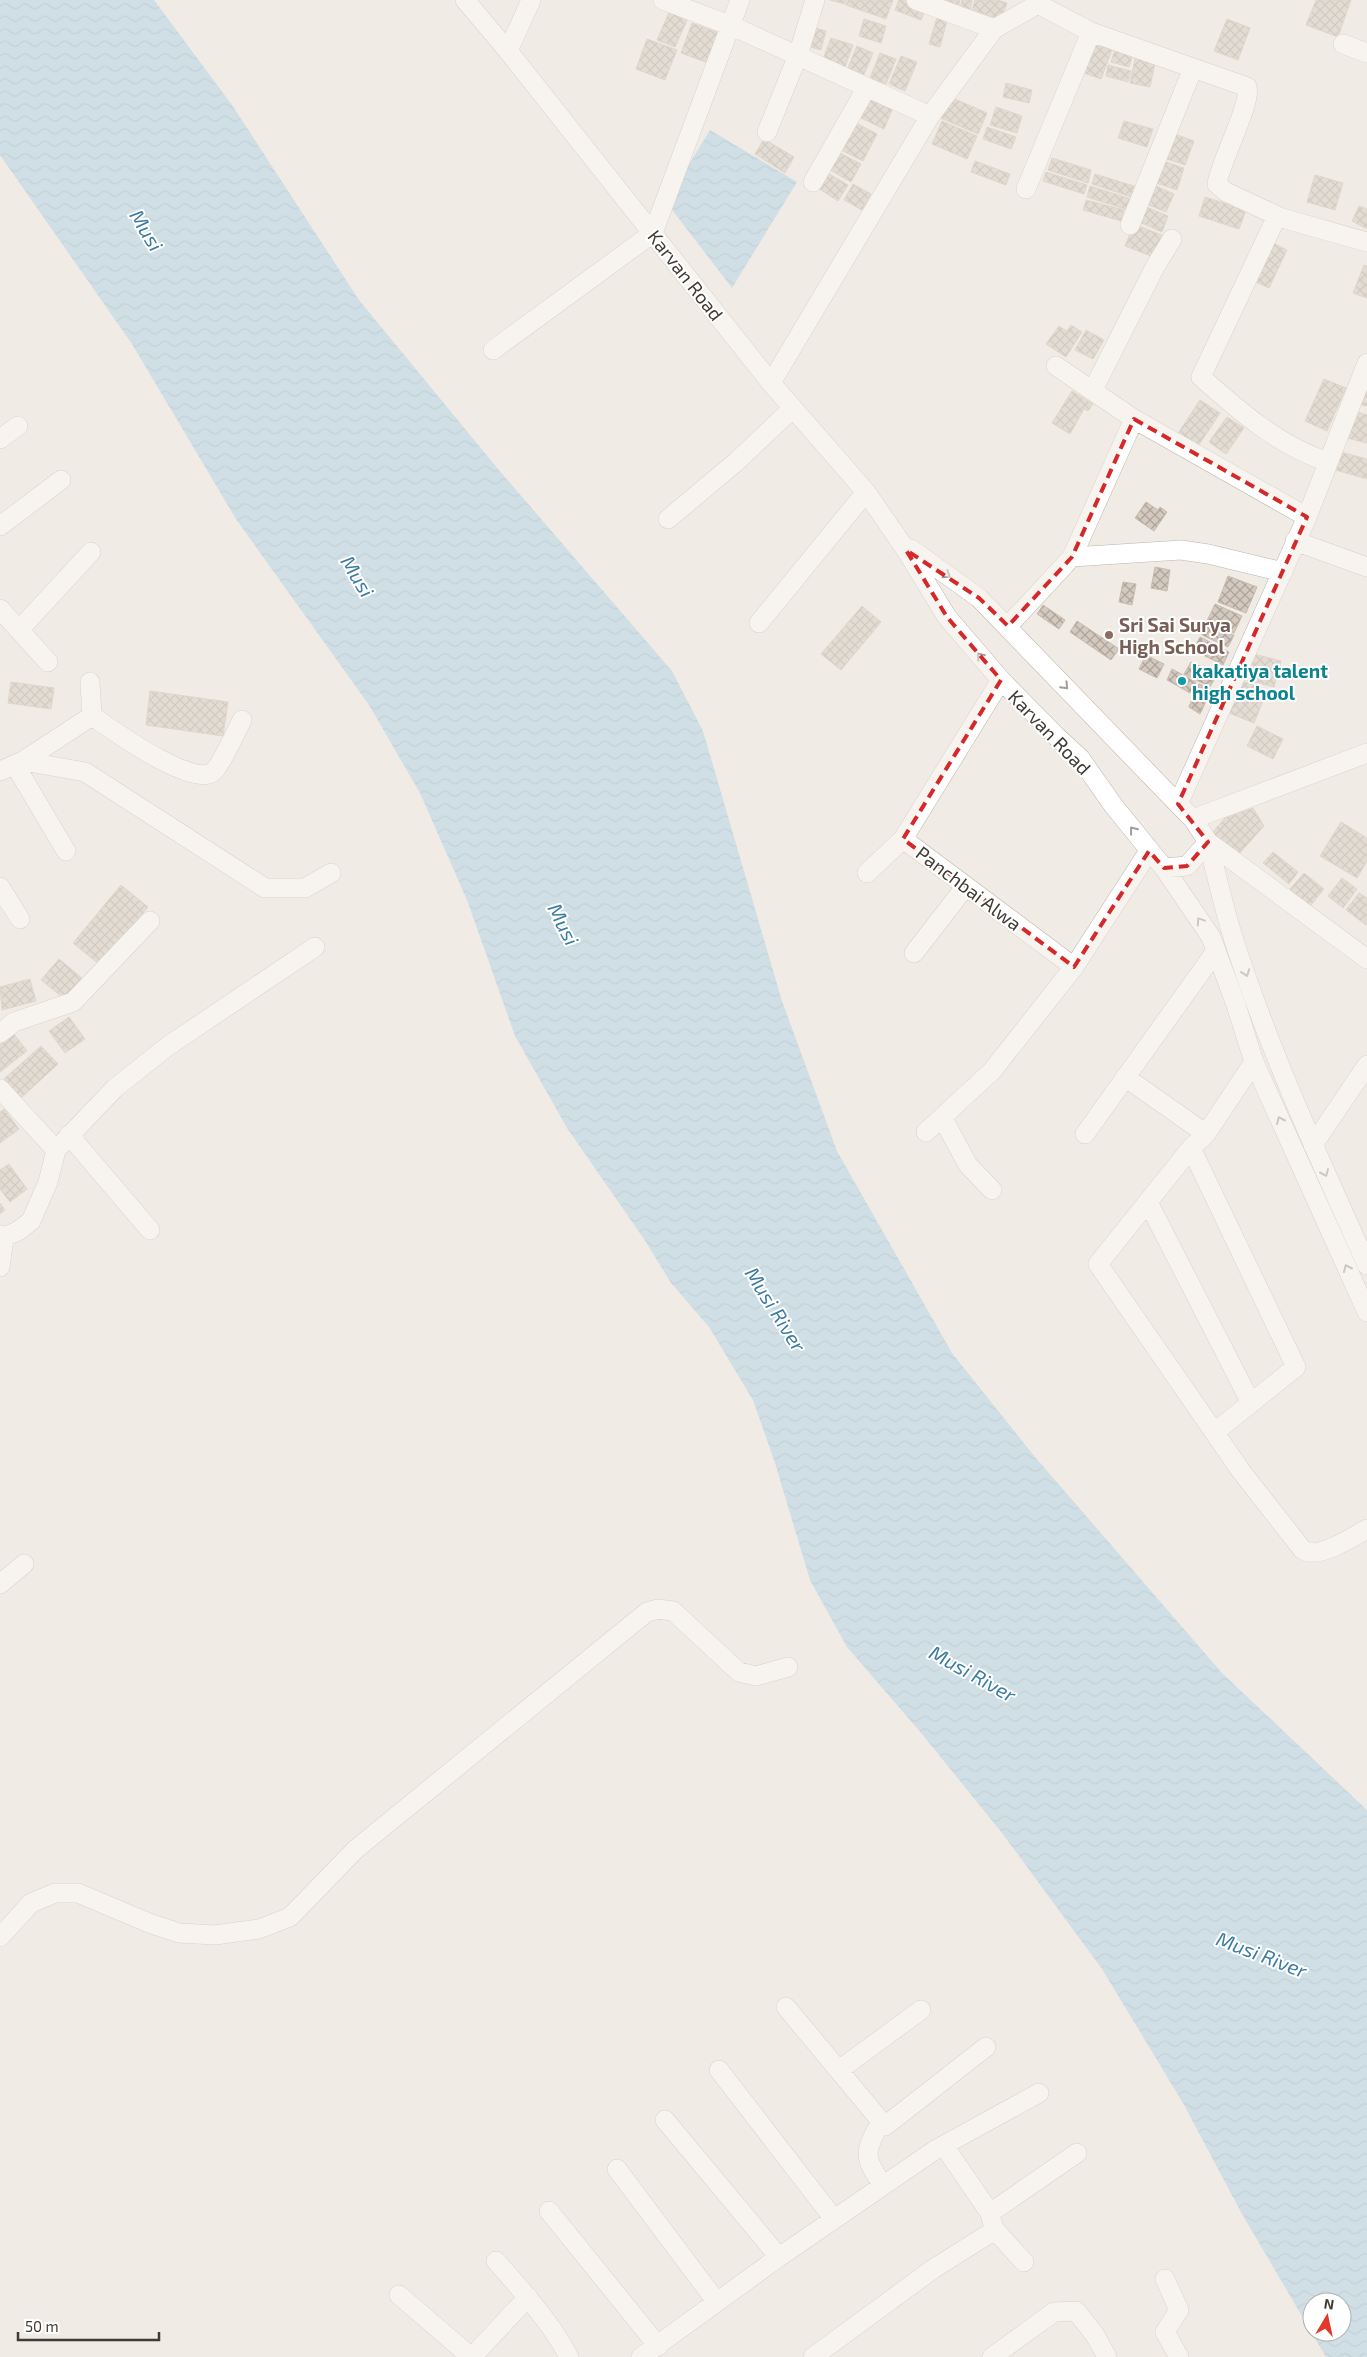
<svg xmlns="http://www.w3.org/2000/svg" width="1367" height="2357" viewBox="0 0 1367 2357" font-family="'Exo 2',sans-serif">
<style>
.water{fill:url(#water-waves);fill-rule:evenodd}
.building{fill:url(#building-cross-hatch);stroke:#cabdaf}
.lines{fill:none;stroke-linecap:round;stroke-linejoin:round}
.minor-casing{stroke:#bdb5ab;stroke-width:20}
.minor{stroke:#fff;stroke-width:19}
.oneway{stroke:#a09d9a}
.marked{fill:none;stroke:#d62828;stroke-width:4;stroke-dasharray:10 6;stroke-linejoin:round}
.education-dot{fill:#8d6e63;stroke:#fff;stroke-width:2}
.culture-dot{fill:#0f9aa8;stroke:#fff;stroke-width:2}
.labels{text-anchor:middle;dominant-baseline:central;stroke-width:4;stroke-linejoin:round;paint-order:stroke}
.street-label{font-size:19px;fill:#413b35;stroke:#fff}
.education-label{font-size:19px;font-weight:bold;fill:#785e54;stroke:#fff;text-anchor:start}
.culture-label{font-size:19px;font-weight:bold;fill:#0d838f;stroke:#fff;text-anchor:start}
.water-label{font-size:20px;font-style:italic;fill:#3b7ca0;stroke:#fff}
</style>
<defs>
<pattern id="water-waves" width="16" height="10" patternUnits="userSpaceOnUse" patternTransform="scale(1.25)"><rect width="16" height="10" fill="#a6d1e7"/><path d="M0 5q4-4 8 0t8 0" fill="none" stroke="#90b4c7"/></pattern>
<pattern id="building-cross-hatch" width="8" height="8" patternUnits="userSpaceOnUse" patternTransform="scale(1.25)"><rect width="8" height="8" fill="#d3c9be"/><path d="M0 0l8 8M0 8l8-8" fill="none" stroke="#ada49b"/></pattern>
</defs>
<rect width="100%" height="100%" fill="#f0ebe4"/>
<path class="water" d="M0,0H154L232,105L359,300L498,469L672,671L703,731L782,1001L837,1151L952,1353L1035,1457L1222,1673L1367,1810V2357H1326L1242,2214L1183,2103L1102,1969L1002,1833L922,1734L847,1647L810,1580L775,1463L753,1400L709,1327L671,1283L644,1239L567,1128L515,1036L467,900L420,793L369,705L236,519L132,344L0,155ZM1312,2302H1342V2332H1312Z
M710,130L797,182L732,288L666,202Z"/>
<path class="building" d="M830,0H846L845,4Z
M848,0H893L886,19L846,5Z
M899,0H907L926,8L921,20L895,10Z
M945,0H960L958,9L943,6Z
M962,0H972L970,11L960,8Z
M975,0H998L1007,3L1001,20L972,10Z
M1316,0H1351L1338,37L1306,25Z
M671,8L689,16L675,47L657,40Z
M938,14L948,17L940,47L929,44Z
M864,19L886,26L881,43L859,36Z
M1227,19L1250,28L1238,60L1214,51Z
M692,23L720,33L708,63L681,53Z
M812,27L826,31L821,50L807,46Z
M831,38L853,45L845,67L823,59Z
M647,39L677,50L665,80L636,69Z
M1091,43L1112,50L1101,79L1081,72Z
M857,46L873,53L863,77L847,70Z
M1115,49L1133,54L1129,67L1111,62Z
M880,53L896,59L886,84L870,78Z
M1136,54L1156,58L1150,87L1130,83Z
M901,56L917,62L905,91L889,84Z
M1108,65L1131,71L1128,82L1106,76Z
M1006,83L1032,90L1029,103L1003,97Z
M872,95L894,106L884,129L861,118Z
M948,96L987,113L978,134L938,117Z
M996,107L1022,116L1017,133L990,125Z
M942,121L977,136L967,159L932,144Z
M1124,121L1153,129L1147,147L1118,138Z
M856,123L877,134L863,161L841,150Z
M987,127L1016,137L1011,149L983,139Z
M1172,133L1194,141L1185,165L1164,158Z
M764,139L794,157L785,173L755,154Z
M840,153L861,164L851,182L830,170Z
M1052,158L1091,170L1088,183L1048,170Z
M1160,160L1184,168L1177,190L1153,182Z
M975,161L1010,174L1006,185L971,172Z
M1046,172L1087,185L1084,194L1043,181Z
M828,173L848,185L838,201L818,188Z
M1095,174L1134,186L1131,197L1092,184Z
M1315,175L1343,183L1335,210L1307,202Z
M853,184L871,194L862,210L844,200Z
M1154,185L1174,194L1166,212L1146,204Z
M1090,186L1131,199L1128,210L1087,197Z
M1205,197L1246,210L1239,229L1199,216Z
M1086,200L1124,210L1121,221L1083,210Z
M1144,206L1168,216L1162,232L1137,221Z
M1359,206L1367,209V229L1352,221Z
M1134,224L1164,236L1156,258L1125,246Z
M1271,242L1287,250L1269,288L1254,281Z
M1364,265L1367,266V298L1353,293Z
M1071,325L1082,332L1066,357L1046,344L1059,326L1067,331Z
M1086,330L1104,340L1093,359L1075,350Z
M1324,379L1346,388L1327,431L1305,421Z
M1367,389V406L1356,404Z
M1072,391L1093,404L1088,411L1084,409L1070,434L1052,423Z
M1200,400L1220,413L1195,451L1175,438Z
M1355,411L1367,415V443L1347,438Z
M1227,417L1244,428L1226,454L1209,442Z
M1337,451L1367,459V479L1332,469Z
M1146,502L1158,510L1160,507L1167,512L1154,531L1135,518Z
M1155,567L1170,570L1167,591L1151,588Z
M1228,576L1257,587L1246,613L1218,602Z
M1123,582L1136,584L1132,605L1119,602Z
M1215,604L1242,616L1234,633L1207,621Z
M1043,605L1065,620L1059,629L1037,614Z
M862,606L881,622L841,670L821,654Z
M1077,621L1119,649L1111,660L1070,632Z
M1208,623L1234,635L1228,647L1202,635Z
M1200,637L1229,652L1223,665L1193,650Z
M1250,653L1281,661L1274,687L1243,679Z
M1146,655L1164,664L1157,678L1139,669Z
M1191,662L1217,674L1210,687L1184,674Z
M1172,669L1196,682L1190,693L1167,680Z
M1243,681L1267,691L1254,723L1229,713Z
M11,682L54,688L51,709L8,703Z
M1199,684L1211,689L1201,712L1189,707Z
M1199,684L1211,689L1200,714L1189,707Z
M150,691L228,702L223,736L146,725Z
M1257,726L1283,739L1273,759L1247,746Z
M1253,808L1264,826L1238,855L1211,834L1225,818Z
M1341,822L1367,838V861L1357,878L1320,856Z
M1273,852L1298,872L1289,884L1263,863Z
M1304,873L1324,889L1310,906L1290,889Z
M1342,878L1357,889L1343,908L1328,896Z
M121,885L148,907L100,965L73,943Z
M1359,893L1367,898L1366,925L1346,910Z
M59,959L83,979L66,1000L41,980Z
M30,979L36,1001L2,1010L0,987Z
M69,1017L85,1039L65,1053L49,1031Z
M14,1034L27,1051L0,1072V1045Z
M41,1046L58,1064L21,1098L4,1079Z
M4,1109L19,1129L0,1143V1112Z
M9,1164L27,1189L10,1202L0,1189V1170Z
M0,1203L5,1210L0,1214Z"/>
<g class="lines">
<g class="minor-casing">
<path id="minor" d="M465,0L508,51L771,383L866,492L906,550L947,617L1001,680L1057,737L1080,758L1113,805L1164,868L1211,937L1236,1005L1254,1062L1367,1312
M663,0L732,26L930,116
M916,0L994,29
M1038,4L1091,32L1247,87C1252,103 1220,162 1217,184L1226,192L1282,218L1367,242
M1343,44L1367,53
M508,51L531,0
M767,132L798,55L815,0
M813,182L867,87
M1026,189L1091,32
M1277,216L1201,377C1239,411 1279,446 1328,462
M1130,225L1193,68
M493,350L653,233L740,0
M1056,366L1134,419L1307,517
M771,383L930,116L994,29L1038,4L1039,0
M1093,390L1155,267L1172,239
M0,439L18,426
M668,519L736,462L793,408
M0,526L61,480
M1295,541L1367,567
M908,549H911L979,598L1178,804L1193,819L1208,842L1367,959
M1072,557L1134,419
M0,609L48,662
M759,623L866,492
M1008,626L1072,557L1181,550L1208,554L1283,572
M19,630L91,552
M1001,680L903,839L1074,967L1149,851
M90,682L92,716
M23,761L85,772L265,888H305L331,873
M15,765L66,851
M0,771L23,761L92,716C111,729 195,790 214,771C221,765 237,730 242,720
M1178,804L1307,517L1367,363
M1193,819L1367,753
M1208,842C1216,873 1223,904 1232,934C1268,1048 1318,1156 1367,1265
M1164,868L1187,866L1208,842
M867,873L903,839
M0,887L20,919
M914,953L966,886
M0,1033L14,1022L73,1002L150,921
M1125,1077L1206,1134L1254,1062
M0,1089L56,1150
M942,1117L968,1165L992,1190
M926,1132L992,1071L1074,967
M1085,1134L1216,951
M1206,1134L1191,1148L1296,1367L1215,1432
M69,1135L150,1230
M1313,1145L1367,1065
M1191,1148L1098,1264L1241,1471L1302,1549C1316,1561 1353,1537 1367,1529
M1148,1202L1251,1403
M0,1235L4,1237L18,1231L31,1221L48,1182L56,1150L115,1088L168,1046L315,947
M0,1267L4,1237
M0,1584L24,1564
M0,1937L31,1903L55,1893H78L149,1923L179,1933L215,1935L259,1929L290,1917L356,1849L647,1612L658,1609L673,1611L739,1672L756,1676L788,1667
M786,2007L885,2126L986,2047
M719,2070L834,2219
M839,2070L921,2010
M665,2120L779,2257
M881,2122C864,2151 863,2158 883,2185
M944,2146L990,2213L993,2225
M617,2169L716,2301
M549,2211L658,2346
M990,2213L1077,2153
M496,2261C522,2291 550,2321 569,2357
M1165,2279L1179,2310L1165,2332L1179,2357
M399,2295L471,2357
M472,2357L528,2297
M641,2357L779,2257L935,2150L1039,2093
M813,2357L933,2269L995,2230L1024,2262
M992,2357L1054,2312L1076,2311L1095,2335L1107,2357"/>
</g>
<use href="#minor" class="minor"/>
</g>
<defs><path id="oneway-chevron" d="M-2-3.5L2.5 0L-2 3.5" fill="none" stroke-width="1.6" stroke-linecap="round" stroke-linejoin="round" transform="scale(1.25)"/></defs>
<g class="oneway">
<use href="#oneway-chevron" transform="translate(947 575) rotate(35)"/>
<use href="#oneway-chevron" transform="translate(980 656) rotate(-130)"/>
<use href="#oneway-chevron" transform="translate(1065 686) rotate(46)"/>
<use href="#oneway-chevron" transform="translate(1133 830) rotate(-128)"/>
<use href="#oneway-chevron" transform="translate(1200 921) rotate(-124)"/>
<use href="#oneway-chevron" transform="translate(1246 973) rotate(70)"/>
<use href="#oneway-chevron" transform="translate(1280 1120) rotate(-114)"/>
<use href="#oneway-chevron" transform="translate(1325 1173) rotate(66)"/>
<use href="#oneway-chevron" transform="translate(1347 1268) rotate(-114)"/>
</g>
<path d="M0 0H1367V2357H0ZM1134,419L1307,517L1178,804L1208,842L1187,866L1164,868L1149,851L1074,967L903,839L1001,680L947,617L906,550L979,598L1008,626L1072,557Z" fill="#f0ebe4" fill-opacity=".55" fill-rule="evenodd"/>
<path class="marked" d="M1134,419L1307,517L1178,804L1208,842L1187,866L1164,868L1149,851L1074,967L903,839L1001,680L947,617L906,550L979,598L1008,626L1072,557Z"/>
<circle class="education-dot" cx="1109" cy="635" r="5"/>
<circle class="culture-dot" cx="1182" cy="681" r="5"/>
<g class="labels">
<g class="street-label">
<text transform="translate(686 275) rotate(52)">Karvan Road</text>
<text transform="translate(1050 732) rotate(46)">Karvan Road</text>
<text transform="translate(969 888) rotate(37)">Panchbai Alwa</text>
</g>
<g class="education-label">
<text x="1119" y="624">Sri Sai Surya<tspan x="1119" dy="22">High School</tspan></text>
</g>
<g class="culture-label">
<text x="1192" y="670">kakatiya talent<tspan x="1192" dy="22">high school</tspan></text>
</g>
<g class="water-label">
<text transform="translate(147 230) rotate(59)">Musi</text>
<text transform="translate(358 576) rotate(59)">Musi</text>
<text transform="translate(564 924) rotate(63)">Musi</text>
<text transform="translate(776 1309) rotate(58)">Musi River</text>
<text transform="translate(973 1673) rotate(29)">Musi River</text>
<text transform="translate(1262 1954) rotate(21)">Musi River</text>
</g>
</g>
<g transform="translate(1327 2317) rotate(9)"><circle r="24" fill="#ffffff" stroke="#b3b1ae"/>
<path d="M0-4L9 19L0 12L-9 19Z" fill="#e1382a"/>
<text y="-8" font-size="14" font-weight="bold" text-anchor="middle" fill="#413b35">N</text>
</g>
<path d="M18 2332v8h141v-8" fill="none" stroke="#413b35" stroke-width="2.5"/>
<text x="25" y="2332" font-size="15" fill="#413b35" stroke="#ffffff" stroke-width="4" paint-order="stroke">50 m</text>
</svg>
